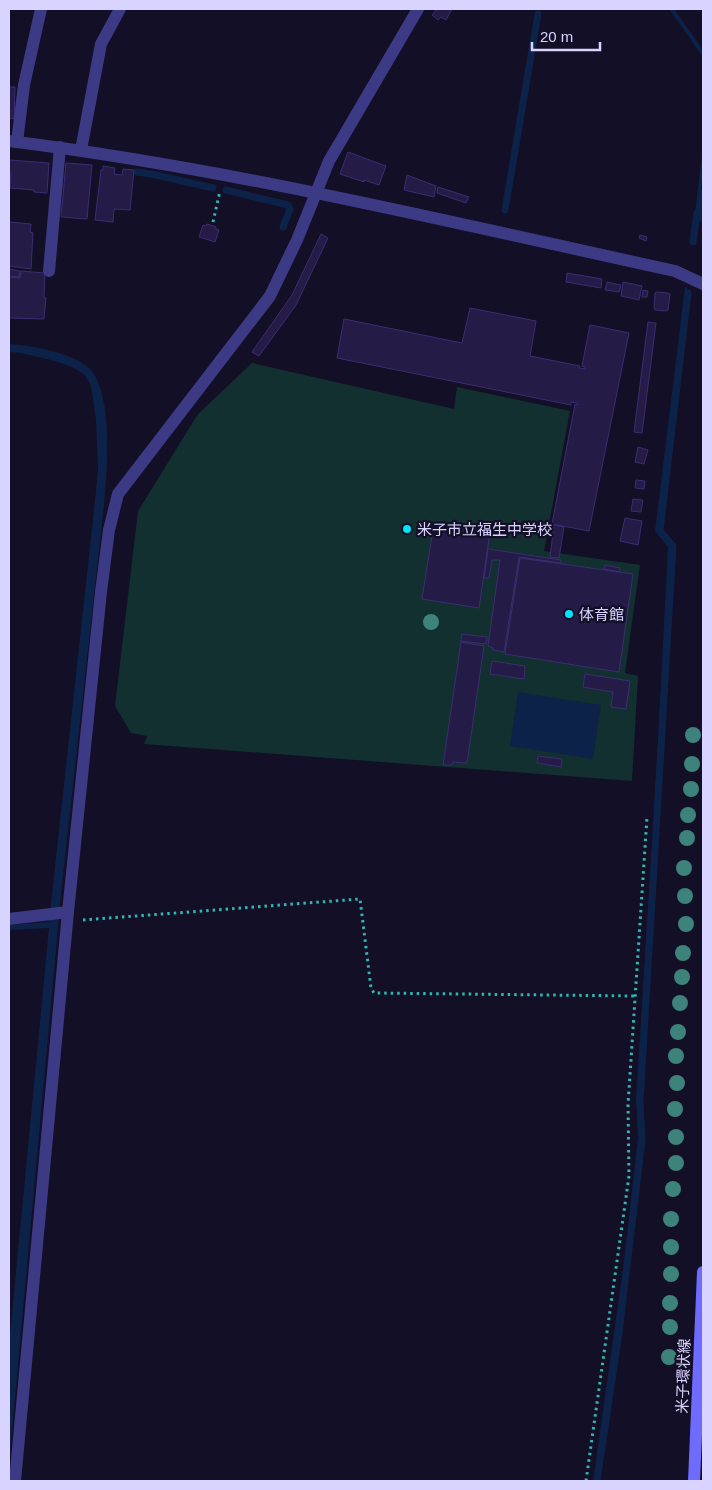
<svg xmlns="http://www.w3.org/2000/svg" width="712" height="1490" viewBox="0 0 712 1490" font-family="Arial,'Noto Sans JP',sans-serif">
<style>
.green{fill:#12302f}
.water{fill:#0c2248}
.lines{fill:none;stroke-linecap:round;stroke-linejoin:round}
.stream{stroke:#0c2248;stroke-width:7}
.building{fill:#241b47;stroke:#3b2d73}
.path{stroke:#2fb8b0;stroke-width:3;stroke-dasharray:2.5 4;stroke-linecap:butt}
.service{stroke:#3d3a85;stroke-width:12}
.minor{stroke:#3d3a85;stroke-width:12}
.tertiary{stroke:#3d3a85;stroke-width:12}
.secondary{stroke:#6f6bff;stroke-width:12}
.tree{fill:#3d827b}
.poi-dot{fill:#00e5ff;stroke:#130f26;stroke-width:2}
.labels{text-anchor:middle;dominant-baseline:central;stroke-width:4.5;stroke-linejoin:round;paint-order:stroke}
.poi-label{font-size:15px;fill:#d9d4ff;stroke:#130f26;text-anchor:start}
.street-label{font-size:15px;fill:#d9d4ff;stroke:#130f26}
</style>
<rect width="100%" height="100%" fill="#130f26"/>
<path class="green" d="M252,363L454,409L457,387L570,411L544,551L640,565L625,673L638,676L632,781L144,744L147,736L131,733L115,706L138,511L198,414Z"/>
<path class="water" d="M669,9H674L703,50V57Z
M703,147V172L697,222L694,221Z
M685,287H687L658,531L671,546L639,1100L640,1140L626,1263L616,1344L596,1481H593L624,1262L638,1138L636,1099L654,816L668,547L655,531Z
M9,344C29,345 74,353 89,368C114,392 107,472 104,505L61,894L9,1464V1345L49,928L9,930V925L49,922L96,491L98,469L96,420L91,386L85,375L72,367L55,361L21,353L9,352Z
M518,692L601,705L593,759L510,746Z"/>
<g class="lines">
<path class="stream" d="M137,172L156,175L213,188
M226,190L288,205L290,209L283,227
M505,210L538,14
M700,218L703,192
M693,242L697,213
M597,1481L619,1333L642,1140L640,1102L673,546L660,531L688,293"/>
</g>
<path class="building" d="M437,9H452L446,20L441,17L438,20L432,15Z
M9,87H15L14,119L9,118Z
M348,152L386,166L379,185L364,180V182L340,174Z
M9,160L49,163L47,193L34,192V190L10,188L11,172H9Z
M66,163L92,165L87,219L61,217Z
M103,166L115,168L114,174L122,175L123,169L134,170L130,210L114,209L113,222L95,220L101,170H103Z
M407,175L436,186L434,197L404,190Z
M438,187L469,197L466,203L437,193Z
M9,222L31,224L30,232L33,233L31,269L9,266Z
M207,224L216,227V229L219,230L215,242L199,237L203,225L206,226Z
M321,234L328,238L296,305L259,356L252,352L292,295Z
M640,235L647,237L646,241L639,238Z
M10,269L20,271L19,277L9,276V278Z
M21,271L45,273L44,297L46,298L44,319L9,318V279L10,277L20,278Z
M567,273L602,279L601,288L566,282Z
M607,282L621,285L619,292L605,290Z
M623,282L642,286L639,300L621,296Z
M643,290L648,291L647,297H642Z
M657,292L668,293L670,294L668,310L666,311L655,310L654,308L655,293Z
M470,308L536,321L530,356L580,366L579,368L585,369V367L582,366L590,325L629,333L589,531L552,524L575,404L578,405V403L571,402V405L337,358L344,319L462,343Z
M648,322L656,323L642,433L634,432Z
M638,447L648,450L644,464L635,462Z
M636,480L645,481L644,489L635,488Z
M633,499L643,500L641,512L631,511Z
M625,518L642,521L638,545L620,541Z
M434,523L490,532L479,608L422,599Z
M554,525L564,527L559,558L550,557Z
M488,549L561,560V563L519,557L504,652L493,650V648L488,646L500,560H492L489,578H484Z
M520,558L633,574L619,672L505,654Z
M605,565L620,568L619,572L604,569Z
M462,634L487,637L486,644L461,641Z
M461,642L484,646L467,763L453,762L452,765H443Z
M492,661L525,666L524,679L490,674Z
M585,674L630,681L626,709L611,707L613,692L583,687Z
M538,756L562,759L561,767L537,763Z"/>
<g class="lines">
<path class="path" d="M213,222L220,191
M83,920L360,899L371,988L374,993L635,996
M586,1481L629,1176L628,1105L647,817"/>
<path class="service" d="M17,142L24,85L41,9
M81,150L101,44L120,9
M49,271L60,147"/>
<path class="minor" d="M9,919L68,912
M15,1481L68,912L101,592L109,530L118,494L270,296L297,240L329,161L418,9"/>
<path class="tertiary" d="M9,141C233,169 454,223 675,271L703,284"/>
<path class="secondary" d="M694,1481L703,1272"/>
</g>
<g class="tree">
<circle cx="431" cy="622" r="8"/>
<circle cx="693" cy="735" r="8"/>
<circle cx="692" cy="764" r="8"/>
<circle cx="691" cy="789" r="8"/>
<circle cx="688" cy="815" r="8"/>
<circle cx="687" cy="838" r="8"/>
<circle cx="684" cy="868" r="8"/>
<circle cx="685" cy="896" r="8"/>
<circle cx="686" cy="924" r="8"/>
<circle cx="683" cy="953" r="8"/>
<circle cx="682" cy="977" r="8"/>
<circle cx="680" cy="1003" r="8"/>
<circle cx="678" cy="1032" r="8"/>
<circle cx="676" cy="1056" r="8"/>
<circle cx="677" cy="1083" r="8"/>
<circle cx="675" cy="1109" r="8"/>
<circle cx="676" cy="1137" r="8"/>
<circle cx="676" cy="1163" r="8"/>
<circle cx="673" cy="1189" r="8"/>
<circle cx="671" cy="1219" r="8"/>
<circle cx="671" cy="1247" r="8"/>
<circle cx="671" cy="1274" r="8"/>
<circle cx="670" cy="1303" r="8"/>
<circle cx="670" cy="1327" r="8"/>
<circle cx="669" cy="1357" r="8"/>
</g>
<g class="poi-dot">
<circle cx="407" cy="529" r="5"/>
<circle cx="569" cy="614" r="5"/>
</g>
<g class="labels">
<g class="poi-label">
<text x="417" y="529">米子市立福生中学校</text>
<text x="579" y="614">体育館</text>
</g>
<g class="street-label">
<text transform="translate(683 1376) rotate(-88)">米子環状線</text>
</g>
</g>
<rect width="712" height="1490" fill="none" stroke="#d9d4ff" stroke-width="20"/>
<path d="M532 42v8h68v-8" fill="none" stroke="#d9d4ff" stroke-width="2.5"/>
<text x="540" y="42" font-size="15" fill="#d9d4ff" stroke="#130f26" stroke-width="4" paint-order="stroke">20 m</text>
</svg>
